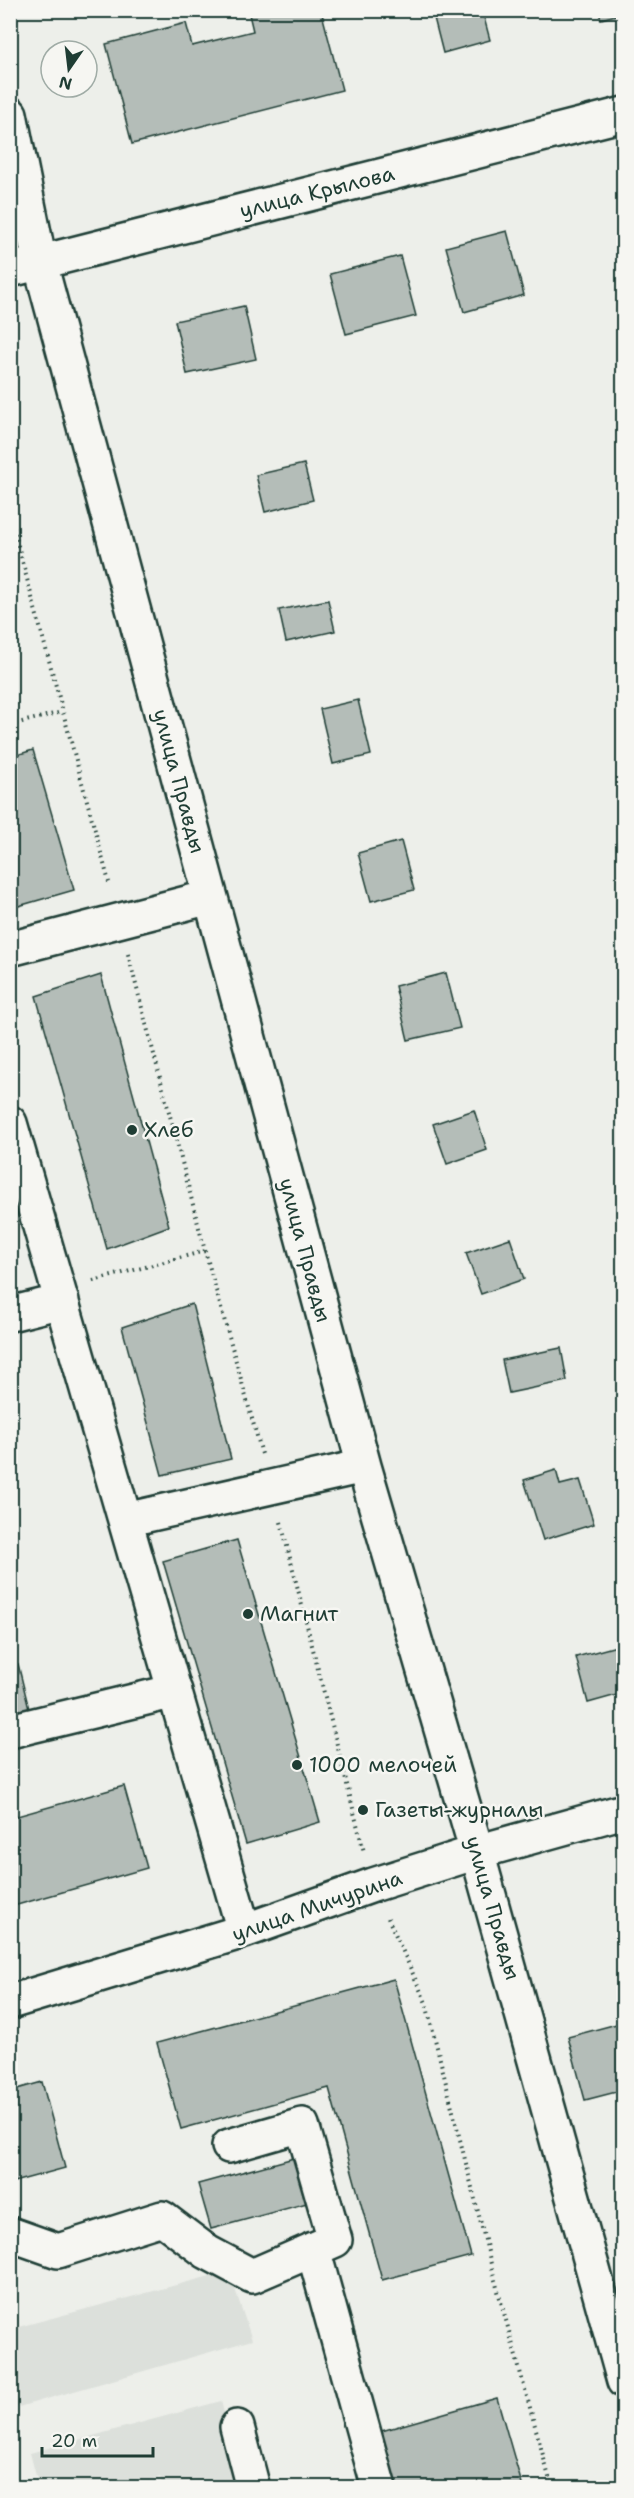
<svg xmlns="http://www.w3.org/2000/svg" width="634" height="2498" viewBox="0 0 634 2498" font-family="'Shantell Sans',sans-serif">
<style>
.built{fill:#dce0db}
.building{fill:#b4bdb8;stroke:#1f3d34;stroke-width:1.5}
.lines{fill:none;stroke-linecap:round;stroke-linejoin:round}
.minor-casing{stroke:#1f3d34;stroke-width:38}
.path{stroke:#1f3d34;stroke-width:4;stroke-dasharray:1.5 4.5;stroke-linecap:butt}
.minor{stroke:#f6f6f2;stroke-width:33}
.poi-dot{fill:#1f3d34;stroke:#f6f6f2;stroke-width:2}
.labels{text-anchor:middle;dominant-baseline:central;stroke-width:5;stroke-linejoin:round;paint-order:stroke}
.street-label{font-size:21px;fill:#1f3d34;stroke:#f6f6f2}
.poi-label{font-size:21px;fill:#1f3d34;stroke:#f6f6f2;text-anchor:start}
</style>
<rect width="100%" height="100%" fill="#edefea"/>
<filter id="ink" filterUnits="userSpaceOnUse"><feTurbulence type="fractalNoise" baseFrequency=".0167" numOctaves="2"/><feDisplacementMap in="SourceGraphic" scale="12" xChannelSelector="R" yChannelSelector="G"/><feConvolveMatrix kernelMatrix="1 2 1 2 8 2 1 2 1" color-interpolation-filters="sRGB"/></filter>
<g filter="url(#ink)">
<path class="built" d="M229,2271L252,2340L15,2408L11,2397V2329Z
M221,2401L243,2487H163L160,2477L132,2487H39L30,2453Z"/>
<path class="building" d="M248,10H321L342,90L132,144L106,44L186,23L192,46L253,31Z
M432,10H482L490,40L443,53Z
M598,10H624V13L601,19Z
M507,231L524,295L464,312L446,247Z
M400,256L416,316L346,334L330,274Z
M244,306L256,359L187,374L175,321Z
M304,464L313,500L265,512L256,475Z
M328,600L335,631L286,642L279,610Z
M358,700L371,755L333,764L320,709Z
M33,750L74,890L15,907L10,894V757Z
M401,841L414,890L371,901L358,853Z
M446,973L460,1028L408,1040L395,986Z
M101,975L169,1226L107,1249L36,996Z
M474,1110L487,1150L447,1164L433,1124Z
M510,1238L524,1279L481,1294L466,1253Z
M192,1304L231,1459L162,1475L122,1327Z
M561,1348L567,1381L509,1393L502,1360Z
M556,1470L560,1485L580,1480L594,1524L543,1540L524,1480Z
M237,1540L320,1822L246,1844L163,1561Z
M624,1644V1693L588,1703L576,1657Z
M18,1664L29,1709L10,1714V1666Z
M124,1786L147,1868L10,1907V1818Z
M394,1979L471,2256L382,2280L329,2088L181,2129L157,2043Z
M624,2022V2090L585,2100L568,2037Z
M42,2082L65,2168L10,2183V2091Z
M294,2158L307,2203L211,2229L198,2184Z
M497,2398L523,2488H395L378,2432Z"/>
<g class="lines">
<g class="minor-casing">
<path id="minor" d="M10,114L40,263L364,1466L477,1852L624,2381
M10,270L624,114
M10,949L210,897
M10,1123L244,1931
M10,1314L62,1301
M125,1520L364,1466
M10,1731L175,1691
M10,2002L244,1931L373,1885L477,1852L624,1811
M10,2234L58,2251L162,2218L207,2252L252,2276L335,2240L302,2125L229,2146
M313,2249L379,2488
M237,2427L253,2488"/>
</g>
<path class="path" d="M10,516L110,886
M10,725L62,712
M128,954L205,1251L262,1454
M93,1281L205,1251
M281,1522L364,1852
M388,1918L426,2003L495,2280L552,2488"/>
<use href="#minor" class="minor"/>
</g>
</g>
<g class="poi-dot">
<circle cx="132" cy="1130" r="6"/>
<circle cx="248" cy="1614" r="6"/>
<circle cx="297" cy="1765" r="6"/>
<circle cx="363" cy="1810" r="6"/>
</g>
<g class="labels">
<g class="street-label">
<text transform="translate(317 192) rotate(-14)">улица Крылова</text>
<text transform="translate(179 781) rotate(75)">улица Правды</text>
<text transform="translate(305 1250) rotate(75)">улица Правды</text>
<text transform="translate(317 1906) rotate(-19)">улица Мичурина</text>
<text transform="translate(493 1908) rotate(74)">улица Правды</text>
</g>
<g class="poi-label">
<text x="144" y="1130">Хлеб</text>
<text x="260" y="1614">Магнит</text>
<text x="309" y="1765">1000 мелочей</text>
<text x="375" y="1810">Газеты-журналы</text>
</g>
</g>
<rect width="634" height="2498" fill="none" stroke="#f6f6f2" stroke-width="36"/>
<rect x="18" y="18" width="598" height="2462" fill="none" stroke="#1f3d34" stroke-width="2" filter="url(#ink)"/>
<g transform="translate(69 69) rotate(194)"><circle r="28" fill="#f6f6f2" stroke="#a0aca6" stroke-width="1.5"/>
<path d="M0-4.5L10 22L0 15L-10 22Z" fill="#1f3d34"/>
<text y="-9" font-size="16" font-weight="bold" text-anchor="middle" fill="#1f3d34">N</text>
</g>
<path d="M42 2447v9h111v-9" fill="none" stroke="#1f3d34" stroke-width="3"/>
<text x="51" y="2447" font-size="18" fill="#1f3d34" stroke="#f6f6f2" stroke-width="4.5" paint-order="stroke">20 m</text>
</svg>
